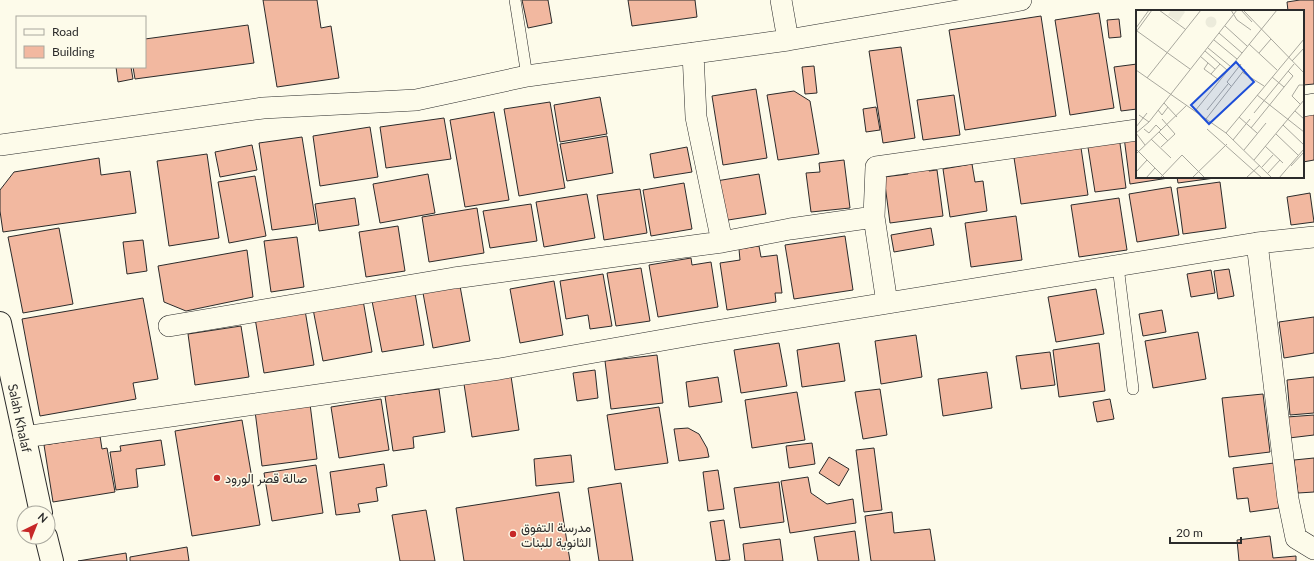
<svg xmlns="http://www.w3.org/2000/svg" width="1314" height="561" viewBox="0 0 1314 561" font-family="Lato,Vazirmatn,sans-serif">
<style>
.building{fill:#f2b8a0;stroke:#2b2b2b}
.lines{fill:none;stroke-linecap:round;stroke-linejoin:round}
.service-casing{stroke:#2b2b2b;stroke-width:12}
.minor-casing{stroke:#2b2b2b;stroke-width:22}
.secondary-casing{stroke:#2b2b2b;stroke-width:24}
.service{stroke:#fdfbea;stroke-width:11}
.minor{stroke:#fdfbea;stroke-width:21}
.secondary{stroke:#fdfbea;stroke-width:22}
.poi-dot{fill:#c62828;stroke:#fdfbea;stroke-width:1.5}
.labels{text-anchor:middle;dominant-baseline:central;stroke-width:3;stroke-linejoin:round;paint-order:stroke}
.street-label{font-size:13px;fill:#2b2b2b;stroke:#fdfbea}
.poi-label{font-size:13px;fill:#2b2b2b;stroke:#fdfbea;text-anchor:start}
.inset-road{fill:none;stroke:#a9a89e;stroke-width:1}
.view{fill:#1d4ed8;fill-opacity:0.15;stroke:#1d4ed8;stroke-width:2}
.inset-edge{fill:none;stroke:#2b2b2b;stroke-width:2}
</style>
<rect width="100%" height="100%" fill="#fdfbea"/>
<path class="building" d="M263,0H317L321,28L331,26L339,78L277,87Z
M522,0H548L552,23L528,28Z
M628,0H695L697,17L632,26Z
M1300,0H1314V84L1303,85V11H1288L1287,2Z
M1099,13L1114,108L1070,115L1055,20Z
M1041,16L1056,116L965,130L949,30Z
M1119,19L1121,37L1109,38L1107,20Z
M248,25L254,63L135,79L133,67H145V39Z
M901,47L915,138L883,143L869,51Z
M1137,64V109L1121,111L1114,67Z
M814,66L817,93L805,94L802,67Z
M116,67H131L133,79L118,82Z
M756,89L767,158L723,165L712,96Z
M794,91L810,101L819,154L778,160L767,95Z
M954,95L960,135L923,140L917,100Z
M600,97L607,134L560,142L554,105Z
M550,102L565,188L519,196L504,109Z
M876,107L880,130L866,132L863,109Z
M494,112L509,200L465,207L450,120Z
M1314,113V160L1303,162V114Z
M444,118L451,159L386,168L380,127Z
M370,127L378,177L320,186L313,136Z
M1137,135V177H1175L1130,184L1124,137Z
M607,136L613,173L567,181L560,144Z
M1119,136L1126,188L1095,192L1087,141Z
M302,137L316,224L272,230L259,143Z
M1080,141L1088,195L1021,204L1013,151Z
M252,145L257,170L220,177L215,152Z
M687,147L692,172L654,178L650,154Z
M207,154L219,238L169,246L157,161Z
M99,158L101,175L130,171L136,213L3,232L0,211V190L14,172Z
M844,160L850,208L811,212L806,173L820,172L819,163Z
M972,164L975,182L983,181L987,211L950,217L943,169Z
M929,165V171L937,170L943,216L890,223L884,177L908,174L907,167Z
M428,174L435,213L380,223L373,184Z
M759,174L766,214L722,221L716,181Z
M255,176L266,236L229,243L218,182Z
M1177,177H1222L1178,183Z
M1220,182L1226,228L1183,234L1177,188Z
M684,183L692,229L651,236L643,190Z
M1171,187L1179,235L1137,242L1129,194Z
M640,189L647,233L604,240L597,195Z
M1310,193L1314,222L1291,225L1287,197Z
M587,194L595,238L544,247L536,202Z
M355,198L359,225L319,231L315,204Z
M1119,198L1127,250L1079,257L1071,205Z
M531,204L537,241L490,248L483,211Z
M477,208L484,253L429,262L422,217Z
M1016,216L1022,260L971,267L965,223Z
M398,226L405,271L366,277L359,232Z
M59,228L73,304L23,313L8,237Z
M931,228L934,245L894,252L891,235Z
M845,236L853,290L794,299L785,245Z
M297,237L304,287L271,292L264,241Z
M143,240L147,271L127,274L123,242Z
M759,246L761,257L777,255L782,293H775L776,302L727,310L720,263L740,260L739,249Z
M247,250L253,297L186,311L164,302L158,266Z
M691,258L692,265L711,262L718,307L658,317L649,265Z
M641,268L650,321L616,326L607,273Z
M1229,269L1234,296L1218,299L1214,271Z
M1211,270L1215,293L1191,297L1187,274Z
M603,274L612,326L590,329L588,315L566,319L560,281Z
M554,281L563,335L520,343L510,289Z
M460,286L470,341L433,348L423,293Z
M1096,289L1104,334L1056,342L1048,297Z
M415,293L424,345L382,352L372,301Z
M143,298L158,379L133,383L136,399L40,416L22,319Z
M363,300L372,352L323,361L313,309Z
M305,310L314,365L264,373L255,318Z
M1162,310L1166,332L1143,336L1139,314Z
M1314,317V353L1284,358L1279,322Z
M241,326L249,377L195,385L188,334Z
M1198,332L1206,379L1153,388L1145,341Z
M916,335L922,377L881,384L875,341Z
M779,343L787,386L741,393L734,350Z
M839,343L845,381L802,387L797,350Z
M1099,343L1105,391L1059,397L1053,350Z
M1050,352L1055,385L1021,389L1016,356Z
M657,355L663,403L611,409L605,361Z
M595,370L598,398L577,401L573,373Z
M987,372L992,408L943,416L938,379Z
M511,376L519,430L472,437L464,384Z
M718,377L722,402L689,407L686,382Z
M1314,377V413L1290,415L1287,380Z
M439,389L445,432L413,437L414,448L393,451L385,396Z
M880,389L887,435L863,439L855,392Z
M797,392L805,440L752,448L745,400Z
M1263,394L1270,452L1229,457L1222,398Z
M381,399L389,450L339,458L331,407Z
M1110,399L1114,419L1097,422L1093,402Z
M310,404L317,459L262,466L255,411Z
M659,407L668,463L615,470L607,415Z
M1314,415V435L1289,438L1287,417Z
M242,420L260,525L192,536L175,431Z
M688,428L699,434L707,448L709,457L679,461L674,429Z
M100,436L102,449L107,448L115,492L53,502L44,445Z
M161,440L165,465L136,469L138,487L116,490L110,452L121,451L120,446Z
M812,443L815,464L789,468L786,446Z
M874,448L882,510L864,512L856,450Z
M571,455L574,482L536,486L534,459Z
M829,457L849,469L839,486L819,473Z
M1314,458V492L1298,493L1294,460Z
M1274,463L1279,508L1250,512L1248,498L1237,499L1233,468Z
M384,464L387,486L376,488L378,501L358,504L360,512L336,515L330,472Z
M316,465L323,513L272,521L264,473Z
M718,470L724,509L708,511L703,472Z
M808,477L811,493L827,504L853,499L856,523L790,533L781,481Z
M779,482L784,522L740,528L734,488Z
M621,483L633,561H599L588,488Z
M559,492L570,561H464L456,508Z
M426,510L435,561H400L392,515Z
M892,512L894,533L930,529L935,561H871L865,516Z
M724,520L730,560L716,561L710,522Z
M855,531L859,561H818L814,537Z
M1270,536L1273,558L1296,556V561H1239L1237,540Z
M780,539L783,561H745L743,544Z
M187,547L189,561H130V557Z
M126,553L127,561H78Z"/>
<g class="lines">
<g class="service-casing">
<path id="service" d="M515,0L527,76
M1118,266L1133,389"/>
</g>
<g class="minor-casing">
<path id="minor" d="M781,0L788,40
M693,53L696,117L722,242
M1303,106L1314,104
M0,145L263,108L416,100L527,76L788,40L1021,0
M1257,243L1288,499L1296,538L1314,549
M887,303L874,217L876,167L1137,130
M169,326L454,278L722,242L790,229L874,217
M24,437L499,369L697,334L1257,243L1314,237"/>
</g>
<g class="secondary-casing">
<path id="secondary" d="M0,323L41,513
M46,537L52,561"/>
</g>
<use href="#service" class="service"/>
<use href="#minor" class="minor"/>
<use href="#secondary" class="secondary"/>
</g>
<g class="poi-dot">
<circle cx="217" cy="478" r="4"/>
<circle cx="513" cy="534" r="4"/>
</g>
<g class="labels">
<g class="street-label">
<text transform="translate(20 418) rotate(78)">Salah Khalaf</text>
</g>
<g class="poi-label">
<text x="225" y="478">صالة قصر الورود</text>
<text x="521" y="527">مدرسة التفوق<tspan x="521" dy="15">الثانوية للبنات</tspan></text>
</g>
</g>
<g transform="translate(1136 10)">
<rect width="168" height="168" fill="#fdfbea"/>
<path d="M35,0H47L49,2L42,12L32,5ZM69.5 12a5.5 5.5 0 1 1 11 0a5.5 5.5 0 1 1-11 0Z" fill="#ecebdb"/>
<path class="inset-road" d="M23,0L49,19M95,0L101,10L115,20M105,0L116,12M107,0L168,63M89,16L111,36M0,18L13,0M1,21L54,59M0,22L16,0M83,23L106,43M78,30L101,49M113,34L141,60M72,38L94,56M69,41L91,60M123,43L135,29M64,46L79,59M156,51L168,38M72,53L68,59L83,70M0,60L90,123L136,168M106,62L128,76M75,64L84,54M136,67L148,77M11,68L65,0M95,76L91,72L105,54M121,85L168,122M28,93L41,107M164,94L156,86L163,75H168M22,100L26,105L32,97M71,100L92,74M59,101L141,0M159,101L168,109M118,103L158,54M3,105L13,112M103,107L121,123M70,109L109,59M147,115L168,90M0,117L11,103M115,118L157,66L152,61M8,119L13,123L20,115L25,120M71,119L126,168M23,122L32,131M0,123L13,112L101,0M0,123L9,135M90,123L168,29M140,124L162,145M15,129L35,148M97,130L114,109M129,136L147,153M25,137L39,124L26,109M0,139L29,168M108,140L130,113M0,144L51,95M118,150L147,115L168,135M155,156L168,142M126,157L137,145M0,162L11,150M132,163L144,150M10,168L19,158M24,168L46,145L69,168M56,168L91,134M110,168L124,155M143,168L168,139"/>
<path class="view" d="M100,52L118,72L73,114L55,95Z"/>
<rect width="168" height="168" class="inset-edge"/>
</g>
<rect x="16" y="16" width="130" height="52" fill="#fdfbea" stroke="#a9a89e"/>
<rect x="24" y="29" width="20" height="6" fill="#fdfbea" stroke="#a9a89e"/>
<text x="52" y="36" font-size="12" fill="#2b2b2b">Road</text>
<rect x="24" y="46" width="20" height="12" fill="#f2b8a0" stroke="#a9a89e"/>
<text x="52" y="56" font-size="12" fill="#2b2b2b">Building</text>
<g transform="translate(36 525) rotate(43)"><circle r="19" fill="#fdfbea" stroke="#a9a89e"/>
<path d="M0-3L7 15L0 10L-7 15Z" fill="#c62828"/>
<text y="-6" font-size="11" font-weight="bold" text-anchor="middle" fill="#2b2b2b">N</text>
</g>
<path d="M1170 537v6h71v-6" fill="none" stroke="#2b2b2b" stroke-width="2"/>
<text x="1176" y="537" font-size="12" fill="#2b2b2b" stroke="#fdfbea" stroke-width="3" paint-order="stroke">20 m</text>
</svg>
